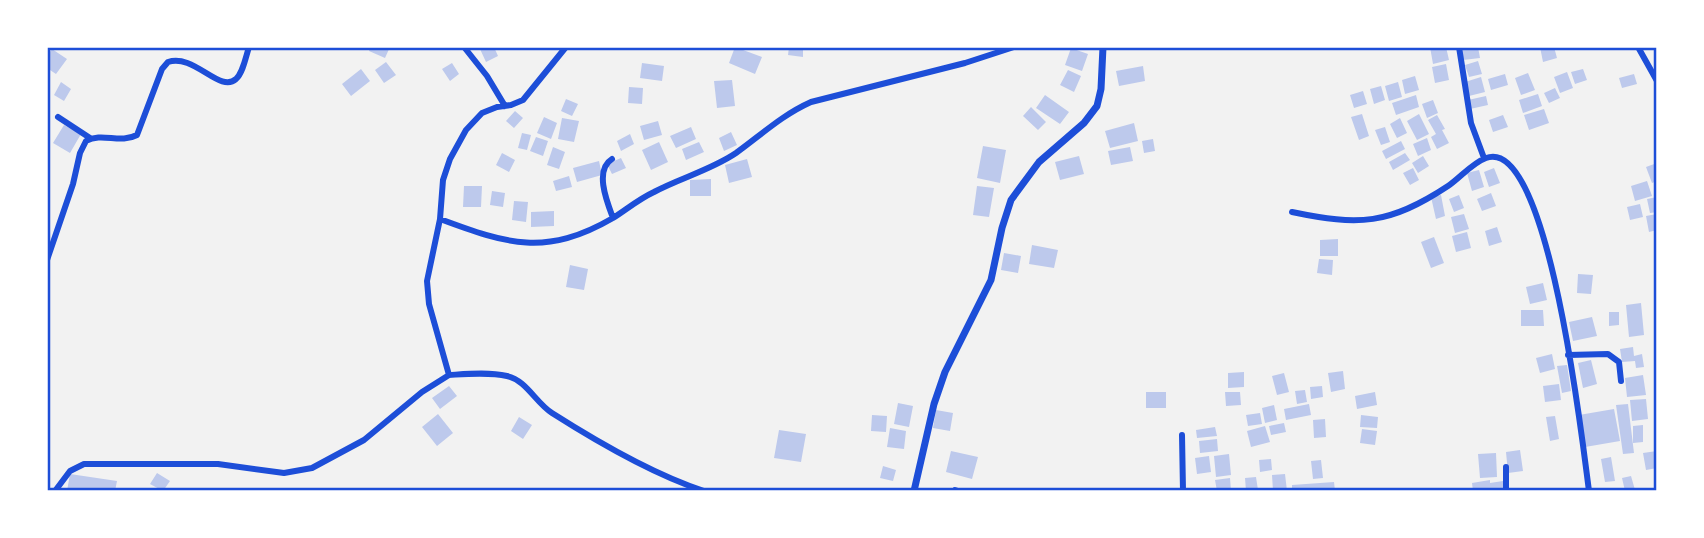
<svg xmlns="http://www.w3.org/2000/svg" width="1704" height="538" viewBox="0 0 1704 538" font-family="'Roboto Serif',serif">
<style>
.building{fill:#bdc9ec}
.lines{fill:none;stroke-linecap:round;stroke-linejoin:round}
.minor{stroke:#1d4ed8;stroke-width:6}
.tertiary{stroke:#1d4ed8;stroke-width:7}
.neatline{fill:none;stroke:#1d4ed8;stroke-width:2.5}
</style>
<rect width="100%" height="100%" fill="#f2f2f2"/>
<path class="building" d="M370,47H390L385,58L369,51Z
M484,47H494L498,56L486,62L480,49Z
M735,47L762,57L755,74L729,63Z
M789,47H803V57L788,55Z
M1430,47H1446L1449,60L1433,64Z
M1462,47H1478L1480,58L1463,60Z
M1540,47H1554L1557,58L1543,62Z
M1071,48L1088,54L1082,71L1065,65Z
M52,49L67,59L56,74L47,68V56Z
M1478,61L1482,74L1469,77L1465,65Z
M386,62L396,75L384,83L375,70Z
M452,63L459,74L450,81L442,69Z
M642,63L664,66L662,81L640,78Z
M1446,64L1449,80L1435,83L1432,67Z
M1143,66L1145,81L1119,86L1116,71Z
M361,69L370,81L351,96L342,84Z
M1583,69L1587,80L1575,84L1571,72Z
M1068,70L1081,76L1074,92L1060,85Z
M1567,72L1573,88L1560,93L1554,77Z
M1528,73L1535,90L1521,95L1515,78Z
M1505,74L1508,85L1491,90L1488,79Z
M1634,74L1637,84L1622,88L1619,78Z
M1415,76L1419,90L1405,94L1402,80Z
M1481,77L1485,92L1469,96L1465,82Z
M732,80L735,106L717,108L714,81Z
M61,82L71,89L64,101L54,95Z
M1398,82L1402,97L1389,101L1385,86Z
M1381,86L1385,100L1374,104L1370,89Z
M629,87L643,88L642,104L628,103Z
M1555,88L1560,98L1549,103L1544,93Z
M1363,91L1367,104L1354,108L1350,95Z
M1538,94L1542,106L1523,113L1519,100Z
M1045,95L1069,112L1060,124L1036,108Z
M1416,95L1419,107L1396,115L1392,103Z
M1486,96L1488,105L1470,109L1468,100Z
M566,99L578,104L572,116L561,111Z
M1433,100L1438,113L1427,118L1422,104Z
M1031,107L1046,122L1038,130L1023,116Z
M1544,109L1549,123L1529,130L1524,115Z
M515,111L523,118L514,128L506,121Z
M1362,114L1369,136L1359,140L1351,117Z
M1419,114L1429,134L1417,140L1407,121Z
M1437,115L1445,129L1442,130L1449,143L1437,149L1431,137L1436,134L1428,120Z
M1503,115L1508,127L1493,132L1489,120Z
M544,117L557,123L551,139L537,133Z
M562,118L579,121L574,142L558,139Z
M1400,118L1407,133L1397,138L1390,124Z
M658,121L662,135L644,140L640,126Z
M1134,123L1138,141L1110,148L1105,131Z
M64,125L81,134L70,153L53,143Z
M691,127L696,139L676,148L670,136Z
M1385,127L1390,142L1381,145L1375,130Z
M731,132L737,145L724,151L719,138Z
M522,133L531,135L527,150L518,148Z
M630,134L634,144L621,151L617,141Z
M536,137L548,141L543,156L530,151Z
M1427,138L1431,150L1418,156L1413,144Z
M1153,139L1155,151L1144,153L1142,141Z
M1401,141L1405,149L1386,159L1382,151Z
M659,142L668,162L651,170L642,150Z
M699,142L704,152L686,160L682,149Z
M983,146L1006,150L1000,183L977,178Z
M553,147L565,152L559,169L547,165Z
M1130,147L1133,161L1111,165L1108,151Z
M502,153L515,160L509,172L496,165Z
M1405,153L1410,160L1393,170L1389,162Z
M1079,156L1084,174L1060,180L1055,162Z
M1423,156L1429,166L1418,173L1412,163Z
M621,158L626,168L612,174L607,164Z
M747,159L752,177L729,183L725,165Z
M599,161L602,175L577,182L573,168Z
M1657,163V181L1652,183L1646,167Z
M1413,168L1419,180L1410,185L1403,173Z
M1494,168L1500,183L1489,187L1484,172Z
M1479,170L1484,187L1472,191L1467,173Z
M569,176L572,187L556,191L553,181Z
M711,179V196H690V180Z
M1647,181L1652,196L1635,201L1631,186Z
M464,186H482L481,207H463Z
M977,186L994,188L989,217L973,215Z
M492,191L505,193L503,207L490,205Z
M1491,193L1496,206L1482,211L1477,199Z
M1441,195L1445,216L1436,219L1431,197Z
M1459,195L1464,208L1454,212L1449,199Z
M1657,197V212L1650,213L1647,199Z
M514,201L528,202L526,222L512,220Z
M1640,204L1643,217L1630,220L1627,207Z
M554,211V226L531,227V212Z
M1464,214L1469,229L1455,233L1451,217Z
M1657,214V230L1649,232L1646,216Z
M1497,227L1502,242L1489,246L1485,231Z
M1467,232L1471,248L1456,252L1452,236Z
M1434,237L1444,263L1431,268L1421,242Z
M1338,239V256H1320V240Z
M1032,245L1058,250L1054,268L1029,264Z
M1004,253L1021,256L1018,273L1001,270Z
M1319,259L1333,260L1332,275L1317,273Z
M570,265L588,269L584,290L566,287Z
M1578,274L1593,275L1591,294L1577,293Z
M1543,283L1547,300L1530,304L1526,287Z
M1641,303L1644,335L1629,337L1626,305Z
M1521,310H1543L1544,326H1521Z
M1609,312H1619V325L1609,326Z
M1592,317L1597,336L1573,341L1569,322Z
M1633,347L1634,356L1642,354L1644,367L1636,368L1635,361L1622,362L1620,349Z
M1552,354L1555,369L1540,373L1536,358Z
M1591,360L1597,384L1583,388L1578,363Z
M1567,365L1571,391L1562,393L1557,366Z
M1343,371L1345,389L1331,392L1328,373Z
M1244,372V387L1228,388V373Z
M1284,373L1289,392L1277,395L1272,376Z
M1643,375L1646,395L1627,397L1625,378Z
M1559,384L1561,400L1545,402L1543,386Z
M449,386L457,396L440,409L432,398Z
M1322,386L1323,397L1311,399L1310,387Z
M1305,390L1307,402L1297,404L1295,391Z
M1146,392H1166V408H1146Z
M1225,392H1240L1241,405L1226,406Z
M1375,392L1377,405L1357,409L1355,396Z
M1646,399L1648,419L1632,421L1630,400Z
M898,403L913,406L909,427L894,424Z
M1309,404L1311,415L1286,420L1284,409Z
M1628,404L1634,453L1623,454L1616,405Z
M1274,405L1277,420L1265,423L1262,408Z
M1614,409L1620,441L1585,447L1579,415Z
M936,410L953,413L950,431L933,428Z
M1260,413L1262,424L1248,426L1246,415Z
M438,414L453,433L437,446L422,427Z
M872,415L887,416L886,432L871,431Z
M1361,415L1378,417L1377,428L1360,427Z
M1555,416L1559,439L1550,441L1546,417Z
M519,417L532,425L523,439L511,431Z
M1325,419L1326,437L1314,438L1313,420Z
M1284,423L1286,432L1271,435L1269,426Z
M1643,425V442L1633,443V426Z
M1265,426L1270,442L1251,447L1247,431Z
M1215,427L1217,436L1197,438L1196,430Z
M890,428L906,431L904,449L887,447Z
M1362,429L1377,431L1375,445L1360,443Z
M779,430L806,434L801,462L774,458Z
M1217,439L1218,451L1200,453L1199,441Z
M1520,450L1523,471L1508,473L1506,452Z
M951,451L978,457L972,479L946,472Z
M1657,451V468L1646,470L1643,453Z
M1496,453L1497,477L1480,478L1478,454Z
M1229,454L1231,475L1216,477L1214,456Z
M1209,456L1211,472L1197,474L1195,458Z
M1611,457L1615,481L1605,482L1601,459Z
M1271,459L1272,470L1260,472L1259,460Z
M1321,460L1323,478L1313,479L1311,461Z
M883,466L896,470L893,481L880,478Z
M157,473L170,481L163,491L150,484Z
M70,474L117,481L115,491H67Z
M1285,474L1287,491H1273L1272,475Z
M1631,476L1635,490L1625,491L1622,478Z
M1256,477L1258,490L1246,491L1245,478Z
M1230,478L1231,491H1217L1215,480Z
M1490,480V483L1503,481L1505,491H1473L1472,483Z
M1334,482L1335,491H1292V485Z"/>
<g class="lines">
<path class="minor" d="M464,47L487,76L505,106
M566,47L523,100L511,105L497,107L482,113L466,130L450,159L443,180L440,219L427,281L429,304L449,375C467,374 489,372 507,376C526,380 536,403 552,413C596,441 655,475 704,491
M1459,47L1471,123L1484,158
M1638,47L1657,81
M58,117L90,138
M612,159C594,170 607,202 613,218
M1292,212C1359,226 1389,225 1448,186C1460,178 1472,163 1486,158C1549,134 1583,448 1589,491
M440,219C507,244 546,257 613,218C627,209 639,199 654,192C680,178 711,170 736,153C761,135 782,115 811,102L965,63L1014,47
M47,260L73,184L80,153L86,141C102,132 120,144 137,135L162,69L168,62C194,53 220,94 236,79C243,73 246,56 249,47
M1568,355L1608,354L1619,362L1621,381
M1182,435L1183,491
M1506,467V491
M955,490L958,491
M55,491L70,471L84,464H218L284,473L312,468L364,440L422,392L449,375"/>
<path class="tertiary" d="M914,491L934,404L945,372L991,280L1002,228L1011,200L1039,162L1084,123L1097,106L1101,89L1103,47"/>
</g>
<rect width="1704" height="538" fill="none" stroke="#ffffff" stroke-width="98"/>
<rect x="49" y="49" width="1606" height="440" class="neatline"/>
</svg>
